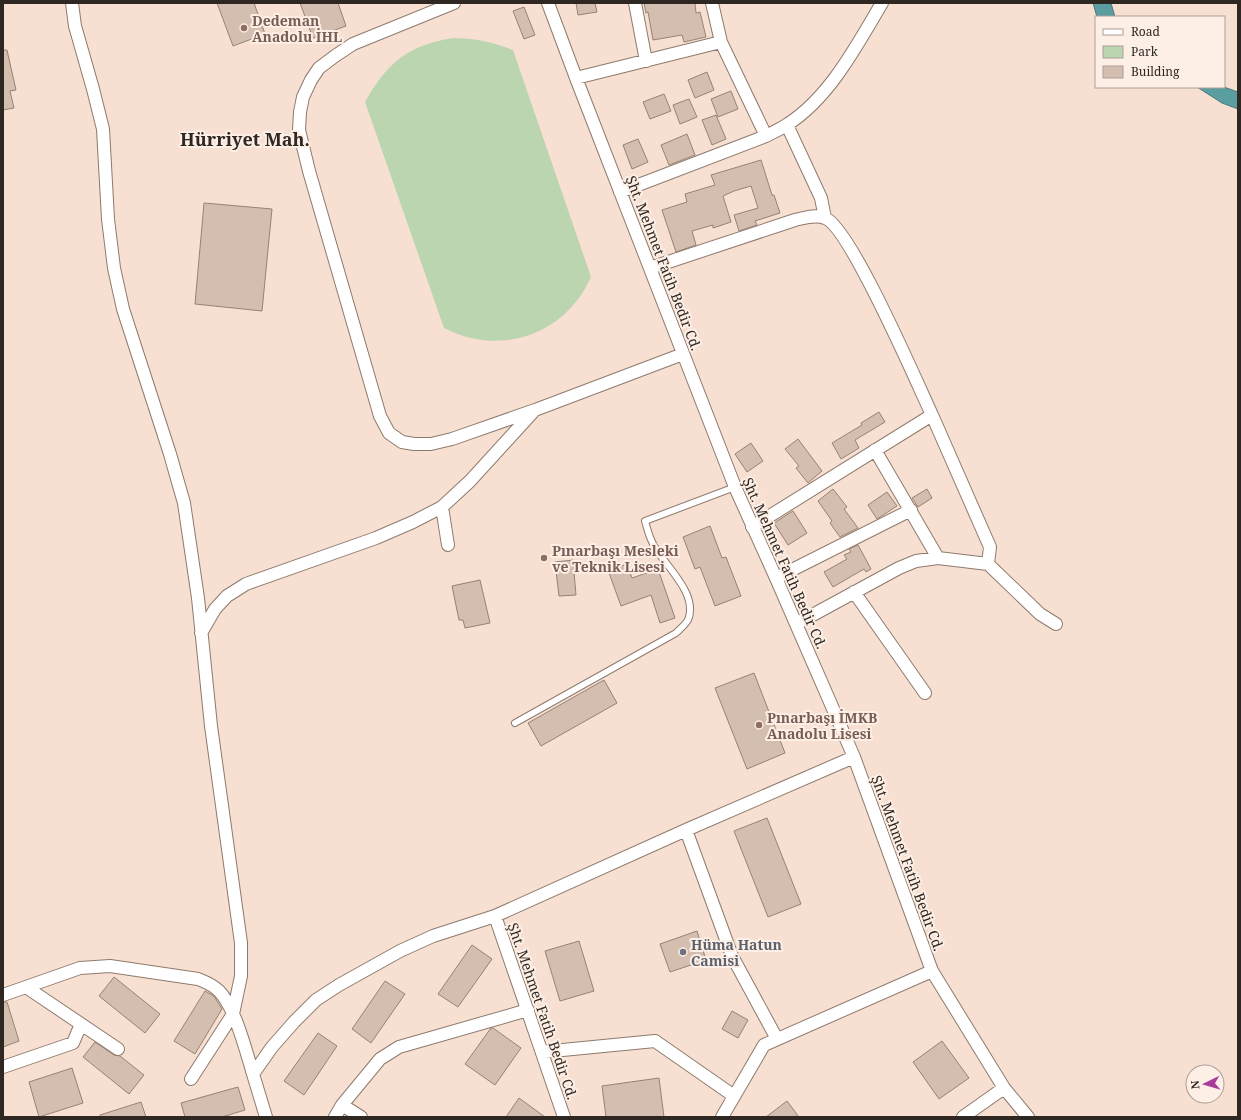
<svg xmlns="http://www.w3.org/2000/svg" width="1241" height="1120" viewBox="0 0 1241 1120" font-family="'Noto Serif',serif">
<style>
.green{fill:#bad5b0}
.water{fill:#5a9ea1;stroke:#4d7a7b}
.building{fill:#d4beb0;stroke:#968274}
.lines{fill:none;stroke-linecap:round;stroke-linejoin:round}
.service-casing{stroke:#8e7a6d;stroke-width:8}
.minor-casing{stroke:#8e7a6d;stroke-width:14}
.service{stroke:#fff;stroke-width:6}
.minor{stroke:#fff;stroke-width:12}
.education-dot{fill:#8d6e63;stroke:#fdefe6;stroke-width:1.5}
.worship-dot{fill:#6b7280;stroke:#fdefe6;stroke-width:1.5}
.labels{text-anchor:middle;dominant-baseline:central;stroke-width:4;stroke-linejoin:round;paint-order:stroke}
.education-label{font-size:14px;font-weight:bold;fill:#785e54;stroke:#fdefe6;text-anchor:start}
.street-label{font-size:14px;fill:#2f2722;stroke:#fdefe6}
.worship-label{font-size:14px;font-weight:bold;fill:#5b616d;stroke:#fdefe6;text-anchor:start}
.district-label{font-size:18px;font-weight:bold;fill:#2f2722;stroke:#fdefe6}
</style>
<rect width="100%" height="100%" fill="#f7e0d1"/>
<path class="green" d="M453,38C475,38 492,42 513,50L591,277C586,287 581,297 573,305C550,333 511,346 476,339C465,337 454,333 444,328L365,102C387,63 408,45 453,38Z"/>
<path class="water" d="M1093,3H1111L1115,17H1097Z
M1197,87H1224L1238,92V109L1222,103Z"/>
<path class="building" d="M217,3H254L265,34L233,46Z
M300,3H338L346,26L313,38Z
M576,3H595L597,12L578,15Z
M644,3H695L696,13L700,12L706,37L684,42L682,35L653,40L648,12L646,13Z
M524,7L535,35L524,39L513,11Z
M3,50H7L16,90L10,91L14,108L3,110Z
M707,72L714,90L695,98L688,80Z
M731,91L738,109L718,117L711,99Z
M664,94L671,111L650,119L643,102Z
M689,99L697,117L680,124L673,105Z
M716,115L726,139L712,145L702,120Z
M687,134L695,155L669,165L661,145Z
M638,139L648,162L632,169L623,145Z
M761,160L772,195H774L780,213L755,221L757,225L739,231L734,215L758,208L751,186L734,191L723,196L731,222L713,228V225L692,231L696,245L676,252L662,210L687,202L685,194L715,185L711,175Z
M204,203L272,209L262,311L195,304Z
M879,412L885,422L855,440L859,448L841,459L832,443L862,425L861,423Z
M798,439L822,471L808,483L796,468L799,466L785,449Z
M751,443L763,461L747,472L735,454Z
M833,489L847,507L844,509L858,528L840,537L830,523L832,521L818,501Z
M927,489L932,498L918,507L912,498Z
M887,492L897,506L877,519L868,505Z
M793,511L807,533L788,545L774,523Z
M710,526L722,558L726,557L741,596L715,606L700,567L695,569L683,537Z
M858,545L871,569L866,572L864,569L833,587L824,572L847,559L844,555L851,552L849,549Z
M573,560L576,595L559,596L555,562Z
M627,564L632,578L658,569L675,618L660,623L651,595L621,606L608,570Z
M480,580L490,623L465,628L463,620H459L452,586Z
M754,673L785,753L747,769L715,688Z
M604,680L617,703L541,746L528,723Z
M767,818L801,904L768,917L734,831Z
M697,931L706,960L670,972L660,944Z
M579,941L594,991L560,1001L545,951Z
M472,945L492,959L458,1007L438,994Z
M114,977L160,1014L145,1033L99,996Z
M385,981L405,994L371,1043L352,1029Z
M205,991L214,996L222,1009L195,1054L174,1041Z
M3,1002H7L19,1041L3,1047Z
M732,1011L748,1020L738,1038L722,1029Z
M491,1028H493L521,1048L495,1085L465,1064Z
M318,1033L337,1046L304,1095L284,1081Z
M942,1041L969,1078L939,1099L913,1062Z
M95,1042L114,1055L120,1056L144,1075L129,1094L83,1057Z
M72,1068L83,1103L39,1117L29,1082Z
M659,1078L664,1117H606L602,1086Z
M238,1087L245,1110L222,1117H185L181,1103Z
M519,1098L545,1117H506Z
M787,1101L799,1117H766Z
M141,1102L146,1117H100V1115Z"/>
<g class="lines">
<g class="service-casing">
<path id="service" d="M515,723L676,633C680,629 685,625 688,620C698,596 670,570 658,552C651,543 648,532 645,521L735,487"/>
</g>
<g class="minor-casing">
<path id="minor" d="M72,3L75,26L93,89L103,129L108,219L114,268L123,309L170,454L184,503L198,598L211,726L241,943V976L233,1014L191,1079
M454,3L353,44L335,56L319,68L311,80L303,97L300,112L299,130L309,171L380,416L389,433L402,442L414,444H431L452,439L535,410L683,354
M548,3L576,78L735,487L776,578L854,757L932,971L1004,1088L1028,1117
M635,3L646,61
M712,3L721,42L766,136
M576,78L721,42
M787,125L821,198L825,218
M620,192L766,136C773,132 781,129 788,124C830,97 857,45 882,3
M650,268L795,220C804,218 816,214 825,218C850,227 917,383 932,415L752,527
M932,415L990,547L988,564
M875,450L938,558
M442,507L448,545
M776,578L911,510
M854,592L925,693
M796,624L899,568L916,561L938,558L988,564L1040,614L1056,624
M201,633L215,609L227,596L246,584L376,538L413,522L442,507L470,481L533,412
M686,830L732,956L777,1039
M495,916L564,1117
M26,987L118,1049
M3,995L80,968L110,966L198,979C206,982 213,985 219,991C235,1007 246,1051 253,1074
M542,1052L655,1041L734,1096
M3,1067L73,1043L81,1024
M266,1117L253,1074L272,1047L294,1022L316,1000L339,985L400,951L433,936L495,916L686,830L854,757
M335,1117L342,1105
M361,1117L342,1105L380,1059L399,1047L528,1010
M722,1117L764,1045L932,971
M963,1117L1004,1088"/>
</g>
<use href="#service" class="service"/>
<use href="#minor" class="minor"/>
</g>
<g class="education-dot">
<circle cx="244" cy="28" r="4"/>
<circle cx="544" cy="558" r="4"/>
<circle cx="759" cy="725" r="4"/>
</g>
<circle class="worship-dot" cx="683" cy="952" r="4"/>
<g class="labels">
<g class="education-label">
<text x="252" y="20">Dedeman<tspan x="252" dy="16">Anadolu İHL</tspan></text>
<text x="552" y="550">Pınarbaşı Mesleki<tspan x="552" dy="16">ve Teknik Lisesi</tspan></text>
<text x="767" y="717">Pınarbaşı İMKB<tspan x="767" dy="16">Anadolu Lisesi</tspan></text>
</g>
<g class="street-label">
<text transform="translate(664 263) rotate(69)">Şht. Mehmet Fatih Bedir Cd.</text>
<text transform="translate(785 563) rotate(66)">Şht. Mehmet Fatih Bedir Cd.</text>
<text transform="translate(908 863) rotate(70)">Şht. Mehmet Fatih Bedir Cd.</text>
<text transform="translate(543 1011) rotate(71)">Şht. Mehmet Fatih Bedir Cd.</text>
</g>
<g class="worship-label">
<text x="691" y="944">Hüma Hatun<tspan x="691" dy="16">Camisi</tspan></text>
</g>
<g class="district-label">
<text x="245" y="139">Hürriyet Mah.</text>
</g>
</g>
<rect width="1241" height="1120" fill="none" stroke="#2f2722" stroke-width="8"/>
<rect x="1095" y="16" width="130" height="72" fill="#fdefe6" stroke="#ab9f98"/>
<rect x="1103" y="29" width="20" height="6" fill="#ffffff" stroke="#ab9f98"/>
<text x="1131" y="36" font-size="12" fill="#2f2722">Road</text>
<rect x="1103" y="46" width="20" height="12" fill="#bad5b0" stroke="#ab9f98"/>
<text x="1131" y="56" font-size="12" fill="#2f2722">Park</text>
<rect x="1103" y="66" width="20" height="12" fill="#d4beb0" stroke="#ab9f98"/>
<text x="1131" y="76" font-size="12" fill="#2f2722">Building</text>
<g transform="translate(1205 1084) rotate(265)"><circle r="19" fill="#fdefe6" stroke="#ab9f98"/>
<path d="M0-3L7 15L0 10L-7 15Z" fill="#a73c9c"/>
<text y="-6" font-size="11" font-weight="bold" text-anchor="middle" fill="#2f2722">N</text>
</g>
</svg>
